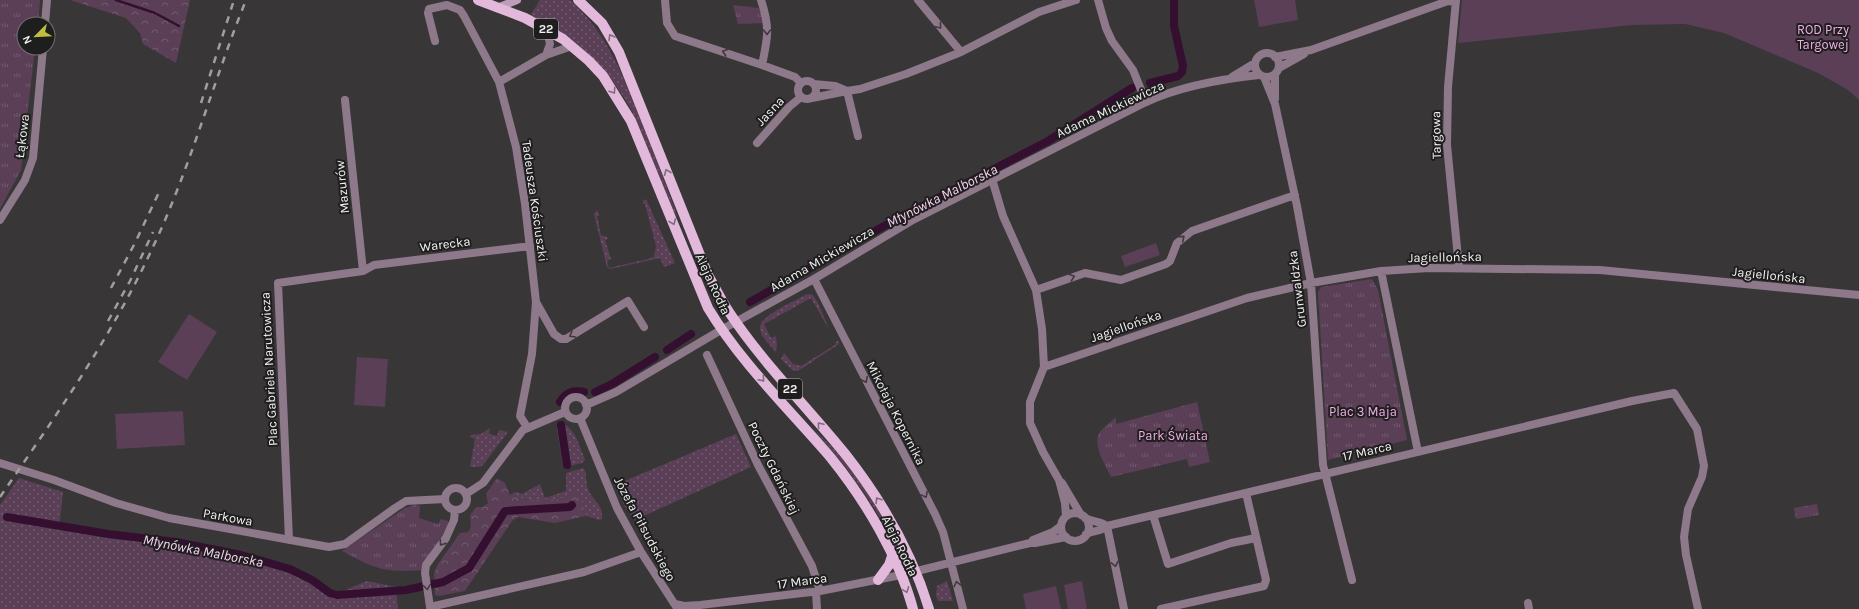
<svg xmlns="http://www.w3.org/2000/svg" width="1859" height="609" viewBox="0 0 1859 609" font-family="Karla,sans-serif">
<style>
.grass{fill:url(#grass-dots)}
.forest{fill:url(#forest-crowns)}
.park{fill:url(#park-tufts)}
.garden{fill:#5a3f56}
.lines{fill:none;stroke-linecap:round;stroke-linejoin:round}
.stream{stroke:#340f30;stroke-width:2.5}
.canal{stroke:#340f30;stroke-width:8}
.minor{stroke:#8d7989;stroke-width:8}
.tertiary{stroke:#8d7989;stroke-width:8}
.secondary{stroke:#bd9db7;stroke-width:8}
.primary{stroke:#e2b9db;stroke-width:10}
.rail{stroke:#a19ea0;stroke-width:2.5;stroke-dasharray:7 7;stroke-linecap:butt}
.oneway{stroke:#40393f}
.oneway2{stroke:#806c7d}
.labels{text-anchor:middle;dominant-baseline:central;stroke-width:4;stroke-linejoin:round;paint-order:stroke}
.shield{fill:#1f1e1f;stroke:#b3b1b2;stroke-width:1}
.shield-label{font-size:12px;font-weight:bold;fill:#f2f0f1}
.park-label{font-size:13px;fill:#f0ade4;stroke:#1f1e1f}
.street-label{font-size:13px;fill:#f2f0f1;stroke:#1f1e1f}
.water-label{font-size:14px;font-style:italic;fill:#fcd2f4;stroke:#1f1e1f}
</style>
<defs>
<pattern id="grass-dots" width="8" height="8" patternUnits="userSpaceOnUse"><rect width="8" height="8" fill="#5a3f56"/><path d="M2 2h.1M6 6h.1" fill="none" stroke="#725b6f" stroke-width="1.8" stroke-linecap="round"/></pattern>
<pattern id="forest-crowns" width="20" height="18" patternUnits="userSpaceOnUse"><rect width="20" height="18" fill="#5a3f56"/><path d="M2 6a3 3 0 1 1 6 0M12 15a3 3 0 1 1 6 0" fill="none" stroke="#725b6f"/></pattern>
<pattern id="park-tufts" width="24" height="20" patternUnits="userSpaceOnUse"><rect width="24" height="20" fill="#5a3f56"/><path d="M3 7l-1-3M5 7V3M7 7l1-3M15 17l-1-3M17 17v-4M19 17l1-3" fill="none" stroke="#725b6f"/></pattern>
</defs>
<rect width="100%" height="100%" fill="#393638"/>
<path class="grass" d="M540,0H570C605,32 619,66 636,108C651,144 664,181 678,217C671,211 660,179 655,168C646,146 639,122 626,101C603,62 570,36 530,16Z
M646,199L675,263L664,267L660,258L610,269L607,267L594,214L597,210L599,216H597L601,235L607,237L608,239L605,240L611,259L607,261L609,268L648,259L654,257L656,246L645,204H643V201Z
M811,294C817,296 826,323 830,331L811,298L764,324L771,338L776,336L777,346L776,352C770,345 761,338 760,328C759,316 795,301 805,295Z
M836,341H838L839,344L798,371L792,370L781,359L784,353L793,364L801,366L835,345Z
M564,424C576,431 580,447 585,460L582,463L565,467L563,466L557,429Z
M810,425C820,436 832,446 842,458C854,473 906,545 900,562C882,510 846,466 810,425Z
M490,428L489,434L497,436L499,430L508,432L483,465L480,467H470L475,439L470,437L471,435L481,434Z
M736,434L751,467L635,520L625,507L615,485Z
M583,468C588,473 585,482 588,489C594,503 603,503 602,519L600,520L586,516L579,492L557,500H527L510,495L515,492L522,494L540,484L545,498L566,491V473Z
M19,478L63,492L59,528L171,543L240,558L278,569L306,580L329,597L367,581L396,587L398,609H0V505Z
M947,581L953,601H938L936,595L937,586Z"/>
<path class="forest" d="M70,0H190L176,63L143,44L140,33L126,18Z
M497,478L505,483L510,495L527,500H557L579,491L586,516L555,523L518,517L512,521L465,591L439,596L435,595L434,573L438,564L460,533L468,532L471,527L470,515L476,507H483L488,503L486,494Z"/>
<path class="park" d="M0,0H40L38,24H24V48H35L21,170L0,209Z
M733,5L759,8L765,23L738,24Z
M1372,279L1378,290L1407,440L1328,460L1318,292L1321,287Z
M1197,402L1210,462L1189,467L1187,459L1111,477C1106,466 1091,444 1100,432C1104,427 1111,422 1116,417V424Z
M1817,504L1819,515L1796,519L1794,508Z
M415,505L420,506L419,518L438,524L441,519L448,521V527L423,570C385,573 375,569 342,551L405,508Z"/>
<path class="garden" d="M1254,0H1295L1298,20L1259,27Z
M1462,0H1859V100L1848,90L1818,73L1724,33L1685,24L1632,25L1458,43Z
M1156,243L1160,255L1125,267L1121,256Z
M189,314L217,332L187,380L158,362Z
M357,357L388,359L385,407L354,405Z
M183,411L185,445L117,449L115,414Z
M1082,581L1087,609H1068L1064,585Z
M1056,586L1061,609H1026L1023,594Z"/>
<g class="lines">
<path class="stream" d="M116,0L155,13L179,26"/>
<path class="canal" d="M1150,83L1178,76L1182,72L1183,66L1174,26V0
M750,302L884,226L1048,141L1132,88
M667,350L691,334
M595,392L612,384L655,357
M560,402C566,392 573,390 584,392
M561,425L567,465
M7,517L108,534L176,542L241,555L290,569L312,580L330,593L337,595L406,590L443,582L469,568L505,511L570,507L572,505"/>
<path class="minor" d="M665,0L667,23L675,36L762,65L795,77L801,83
M761,0C770,27 768,37 762,65
M918,0L961,52
M1456,0L1448,87L1447,145L1459,268
M45,24L47,0
M435,41L428,13L429,9L447,5L460,10L464,16L499,82L516,147L525,204L536,302L532,354L520,416L527,427
M1255 65a12 12 0 1 1 24 0a12 12 0 1 1-24 0Z
M546,55L550,44L547,30
M1275,57L1311,50L1448,1L1456,2
M1279,68L1304,54
M1232,77L1255,63
M1264,77L1275,104L1297,206L1311,283L1323,465L1352,580
M798 90a9 9 0 1 1 18 0a9 9 0 1 1-18 0Z
M499,82L546,55L572,46
M812,98L847,91L835,86L814,84
M1275,99V74
M345,100L363,271
M1146,102C1181,86 1221,79 1259,75
M858,136L847,91L860,89L906,74L961,52L1039,12L1076,0
M757,143L789,107L801,97
M992,179L1003,216L1036,290L1042,329L1044,367L1030,402V423L1043,452L1059,480L1065,503L1066,516
M0,220L25,180L33,158L43,48
M1381,271L1418,452
M814,279L935,514L943,532L963,609
M1036,290L1085,273L1121,280L1166,264L1170,261L1177,243L1192,231L1295,195
M536,302L554,334L561,339H566L628,301L644,327
M707,355L758,465L812,566L820,591
M1044,367L1247,298L1311,283L1381,271L1429,268L1600,270L1859,295
M565 408a11 11 0 1 1 22 0a11 11 0 1 1-22 0Z
M586,405L616,392L721,330
M580,418L617,508L641,552L677,608
M0,463L54,480L116,503L169,518L329,547L345,544L395,508L406,501L445,499
M1062,483L1081,515
M445 499a11 11 0 1 1 22 0a11 11 0 1 1-22 0Z
M466,494L483,483L523,430L565,412
M455,510L454,520L446,538L426,565L425,573L430,607L584,572L641,552
M1061 527a14 14 0 1 1 28 0a14 14 0 1 1-28 0Z
M1153,515L1168,564L1231,543L1256,538
M1085,518C1092,522 1100,521 1107,526
M1107,526L1124,609
M1086,534C1094,530 1101,532 1107,526L1632,401L1674,393L1697,429L1704,466L1702,477L1688,509L1684,537L1686,555L1698,609
M289,540L278,283L363,271L374,265L530,246
M1033,540L1053,532L1061,526
M816,592L817,609
M1528,603L1529,609
M675,604L684,606L700,605L820,591L901,575L1030,543H1035L1066,537
M1161,609L1264,586L1266,580L1246,493"/>
<path class="tertiary" d="M721,330L814,279L911,221L1146,102L1133,70L1112,41L1106,28L1098,0"/>
<path class="secondary" d="M497,8L517,0"/>
<path class="primary" d="M478,0L525,18L563,39L589,61L603,76L631,121L708,308C741,363 789,409 831,458C865,500 899,557 913,609
M578,0L602,23L619,52L708,275C715,287 721,300 729,312C762,362 808,408 846,455C882,501 912,553 929,609
M878,580L889,565L892,556"/>
<path class="rail" d="M201,103L234,0
M111,288L135,243L161,188
M108,321L130,281L153,232
M0,497C55,417 111,338 152,249C190,169 213,82 246,0"/>
</g>
<defs><path id="oneway-chevron" d="M-2-3.5L2.5 0L-2 3.5" fill="none" stroke-width="1.6" stroke-linecap="round" stroke-linejoin="round"/></defs>
<g class="oneway">
<use href="#oneway-chevron" transform="translate(939 26) rotate(50)"/>
<use href="#oneway-chevron" transform="translate(767 32) rotate(90)"/>
<use href="#oneway-chevron" transform="translate(725 52) rotate(-162)"/>
<use href="#oneway-chevron" transform="translate(1182 238) rotate(-41)"/>
<use href="#oneway-chevron" transform="translate(1072 277) rotate(-19)"/>
<use href="#oneway-chevron" transform="translate(572 335) rotate(149)"/>
<use href="#oneway-chevron" transform="translate(865 380) rotate(63)"/>
<use href="#oneway-chevron" transform="translate(925 495) rotate(62)"/>
<use href="#oneway-chevron" transform="translate(442 543) rotate(125)"/>
<use href="#oneway-chevron" transform="translate(1115 564) rotate(78)"/>
<use href="#oneway-chevron" transform="translate(957 584) rotate(-103)"/>
<use href="#oneway-chevron" transform="translate(427 587) rotate(82)"/>
</g>
<g class="oneway2">
<use href="#oneway-chevron" transform="translate(611 37) rotate(-121)"/>
<use href="#oneway-chevron" transform="translate(613 91) rotate(56)"/>
<use href="#oneway-chevron" transform="translate(667 172) rotate(-112)"/>
<use href="#oneway-chevron" transform="translate(673 222) rotate(68)"/>
<use href="#oneway-chevron" transform="translate(762 379) rotate(49)"/>
<use href="#oneway-chevron" transform="translate(820 425) rotate(-130)"/>
<use href="#oneway-chevron" transform="translate(878 500) rotate(-122)"/>
<use href="#oneway-chevron" transform="translate(906 590) rotate(69)"/>
</g>
<g class="labels">
<g class="shield">
<rect x="534" y="19" width="24" height="20" rx="3"/>
<rect x="778" y="379" width="24" height="20" rx="3"/>
</g>
<g class="shield-label">
<text x="546" y="29">22</text>
<text x="790" y="389">22</text>
</g>
<g class="park-label">
<text x="1823" y="29">ROD Przy<tspan x="1823" dy="15">Targowej</tspan></text>
<text x="1363" y="411">Plac 3 Maja</text>
<text x="1173" y="435">Park Świata</text>
</g>
<g class="street-label">
<text transform="translate(1110 109) rotate(-25)">Adama Mickiewicza</text>
<text transform="translate(770 111) rotate(-47)">Jasna</text>
<text transform="translate(1436 135) rotate(-91)">Targowa</text>
<text transform="translate(22 136) rotate(-83)">Łąkowa</text>
<text transform="translate(342 187) rotate(-96)">Mazurów</text>
<text transform="translate(535 201) rotate(82)">Tadeusza Kościuszki</text>
<text transform="translate(445 244) rotate(-7)">Warecka</text>
<text transform="translate(1445 257) rotate(-1)">Jagiellońska</text>
<text transform="translate(822 259) rotate(-30)">Adama Mickiewicza</text>
<text transform="translate(1769 275) rotate(6)">Jagiellońska</text>
<text transform="translate(713 284) rotate(65)">Aleja Rodła</text>
<text transform="translate(1297 289) rotate(-97)">Grunwaldzka</text>
<text transform="translate(1126 326) rotate(-19)">Jagiellońska</text>
<text transform="translate(269 369) rotate(-93)">Plac Gabriela Narutowicza</text>
<text transform="translate(896 413) rotate(63)">Mikołaja Kopernika</text>
<text transform="translate(1367 451) rotate(-13)">17 Marca</text>
<text transform="translate(774 468) rotate(64)">Poczty Gdańskiej</text>
<text transform="translate(228 517) rotate(10)">Parkowa</text>
<text transform="translate(645 529) rotate(62)">Józefa Piłsudskiego</text>
<text transform="translate(900 546) rotate(64)">Aleja Rodła</text>
<text transform="translate(802 581) rotate(-8)">17 Marca</text>
</g>
<g class="water-label">
<text transform="translate(942 196) rotate(-27)">Młynówka Malborska</text>
<text transform="translate(203 551) rotate(11)">Młynówka Malborska</text>
</g>
</g>
<g transform="translate(36 36) rotate(246)"><circle r="19" fill="#1f1e1f" stroke="#737273"/>
<path d="M0-3L7 15L0 10L-7 15Z" fill="#c0be40"/>
<text y="-6" font-size="11" font-weight="bold" text-anchor="middle" fill="#f2f0f1">N</text>
</g>
</svg>
